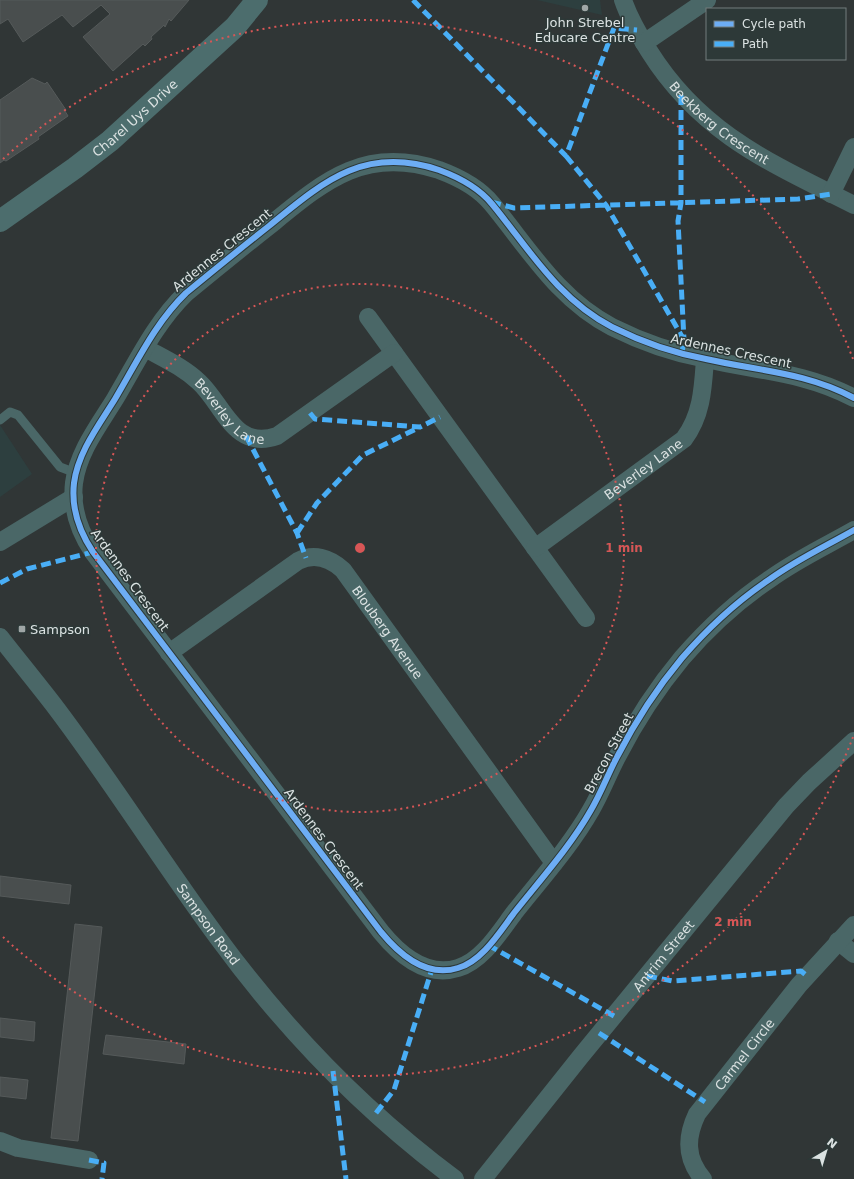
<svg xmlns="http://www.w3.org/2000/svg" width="854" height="1179" viewBox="0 0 854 1179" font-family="'DejaVu Sans',sans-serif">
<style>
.built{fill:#2d3f3f}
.building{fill:#494e4e;stroke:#555a5a}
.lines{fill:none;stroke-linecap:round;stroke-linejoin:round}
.service{stroke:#4a6767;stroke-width:9}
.minor{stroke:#4a6767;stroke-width:18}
.secondary{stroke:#4c6d6d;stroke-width:22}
.quiet{stroke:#49aef6;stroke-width:5;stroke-dasharray:10 5;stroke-linecap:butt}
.cycleway-casing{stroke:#2d3938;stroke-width:8}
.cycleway{stroke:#6dadf4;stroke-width:6}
.ring{fill:none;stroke:#d75656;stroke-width:2;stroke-dasharray:2 4}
.poi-dot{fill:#9fa6a6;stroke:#2d3938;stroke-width:1.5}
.labels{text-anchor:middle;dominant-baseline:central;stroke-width:3;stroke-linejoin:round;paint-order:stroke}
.poi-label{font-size:13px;fill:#dbe2e2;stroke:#2d3938}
.street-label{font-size:13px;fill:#dbe2e2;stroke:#2d3938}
.centre{fill:#d75656;stroke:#2d3938;stroke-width:2}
.ring-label{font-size:12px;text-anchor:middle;font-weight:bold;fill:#d75656;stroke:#2d3938;stroke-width:3;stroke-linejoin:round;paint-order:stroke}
</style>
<rect width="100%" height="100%" fill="#303636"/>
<path class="built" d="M537,0H600L602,15Z
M0,425L32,474L0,497Z"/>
<path class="building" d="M0,0H189L171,21L169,19L165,27L164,25L151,37L152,39L145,46L143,44L113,71L83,37L110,14L101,5L73,27L62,15L23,42L8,19L0,24Z
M32,78L45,84L47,82L66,110L65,111L68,116L38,137L39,139L6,161L4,160L0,163V100Z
M0,876L71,885L69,904L0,896Z
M75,924L102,927L78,1141L51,1138Z
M0,1018L35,1022L34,1041L0,1037Z
M106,1035L186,1044L184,1064L103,1054Z
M0,1077L28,1080L26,1099L0,1096Z"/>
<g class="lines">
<path class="service" d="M0,420L10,412L18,415L60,467L76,473"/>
<g class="minor">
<path id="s1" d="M623,0C629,18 639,35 649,51C701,134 771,163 854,205"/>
<path d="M644,43L707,0"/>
<path d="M831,194L854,147"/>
<path d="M368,317L586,618"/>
<path id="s2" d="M145,348C163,358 183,367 199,382C224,405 234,451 277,436L394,353"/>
<path d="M854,398C805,372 758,371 706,359C673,353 642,342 612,327C558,299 529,249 492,204C479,188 458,177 439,170C364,145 323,182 269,226C241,248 214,270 186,293C155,323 137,362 115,399C99,425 78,452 74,483C71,509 79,531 93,552L381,932C399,954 426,978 458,968C482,961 499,933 514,913C540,880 570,847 591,810C601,793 608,774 617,757C635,722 657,688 682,658C708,628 737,601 770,579C796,560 826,546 854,530"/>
<path d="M0,542L74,497"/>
<path id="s3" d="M535,548L684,439C702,415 703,388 705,359"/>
<path id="s4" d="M0,637C18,660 36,682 53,704C111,780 161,861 218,938C284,1028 365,1112 455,1179"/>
<path id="s5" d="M169,653L298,561C314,553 330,558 343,570L554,863"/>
<path d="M838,941L854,954"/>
<path d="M0,1141L18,1148L89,1160"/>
<path id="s6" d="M483,1179L581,1056L786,806L809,782L854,741"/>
<path id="s7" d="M703,1179C685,1158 686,1137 697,1114L799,985L854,925"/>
</g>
<path class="secondary" id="s8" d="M0,221L75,168L110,141L235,27L257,0"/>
<path class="quiet" d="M413,0L566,156L614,28L637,30
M681,95V203L678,221L684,340
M566,156L606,205L684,340L682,353
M491,202L514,208L798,199L831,194
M310,413L315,419L420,427L440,417
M246,436L297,533L306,558
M297,533L317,503L363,455L420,427
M0,583L27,569L93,552
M488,945L614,1016
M647,976L673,981L801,971L807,976
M599,1033L705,1102
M333,1071L346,1179
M376,1113L394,1090L432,969
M89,1160L104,1163L102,1179"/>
<g class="cycleway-casing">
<path id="cycleway" d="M854,398C805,372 758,371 706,359C673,353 642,342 612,327C558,299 529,249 492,204C479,188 458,177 439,170C364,145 323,182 269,226C241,248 214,270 186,293C155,323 137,362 115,399C99,425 78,452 74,483C71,509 79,531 93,552L381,932C399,954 426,978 458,968C482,961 499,933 514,913C540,880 570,847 591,810C601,793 608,774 617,757C635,722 657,688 682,658C708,628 737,601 770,579C796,560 826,546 854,530"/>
</g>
<use href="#cycleway" class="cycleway"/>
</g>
<g class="ring">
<circle cx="360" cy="548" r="264"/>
<path d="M853 737A528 528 0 0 1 3 937M3 159A528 528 0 0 1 853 359"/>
</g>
<g class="poi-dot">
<circle cx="585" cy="8" r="4"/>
<rect x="18" y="625" width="8" height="8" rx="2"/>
</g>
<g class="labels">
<g class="poi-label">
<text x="585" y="22">John Strebel<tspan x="585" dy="15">Educare Centre</tspan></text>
<text x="30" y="629" text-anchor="start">Sampson</text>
</g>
<g class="street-label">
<text stroke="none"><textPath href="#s8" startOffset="170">Charel Uys Drive</textPath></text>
<text stroke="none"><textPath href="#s1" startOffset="159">Beekberg Crescent</textPath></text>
<text transform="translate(222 250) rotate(-39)">Ardennes Crescent</text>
<text transform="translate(731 351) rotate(12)">Ardennes Crescent</text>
<text stroke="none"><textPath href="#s2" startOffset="108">Beverley Lane</textPath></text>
<text stroke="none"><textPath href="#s3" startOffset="134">Beverley Lane</textPath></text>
<text transform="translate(130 580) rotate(54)">Ardennes Crescent</text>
<text stroke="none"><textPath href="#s5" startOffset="284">Blouberg Avenue</textPath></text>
<text transform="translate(609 753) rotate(-62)">Brecon Street</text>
<text transform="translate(324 839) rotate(53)">Ardennes Crescent</text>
<text stroke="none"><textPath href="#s4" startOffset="355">Sampson Road</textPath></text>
<text stroke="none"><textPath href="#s6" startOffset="287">Antrim Street</textPath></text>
<text stroke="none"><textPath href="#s7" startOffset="146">Carmel Circle</textPath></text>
</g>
</g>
<circle cx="360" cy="548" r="6" class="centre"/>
<g class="ring-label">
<text x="624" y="552">1 min</text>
<text x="733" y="926">2 min</text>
</g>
<rect x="706" y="8" width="140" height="52" fill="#2d3938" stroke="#737d7c"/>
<rect x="714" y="21" width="20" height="6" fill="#6dadf4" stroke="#737d7c"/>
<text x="742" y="28" font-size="12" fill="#dbe2e2">Cycle path</text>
<rect x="714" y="41" width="20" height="6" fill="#49aef6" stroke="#737d7c"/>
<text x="742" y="48" font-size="12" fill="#dbe2e2">Path</text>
<g transform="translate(826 1151) rotate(38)" stroke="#2d3938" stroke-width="3" paint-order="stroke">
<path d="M0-3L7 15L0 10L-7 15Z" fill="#dbe2e2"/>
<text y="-6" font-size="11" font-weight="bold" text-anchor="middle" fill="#dbe2e2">N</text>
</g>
</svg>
